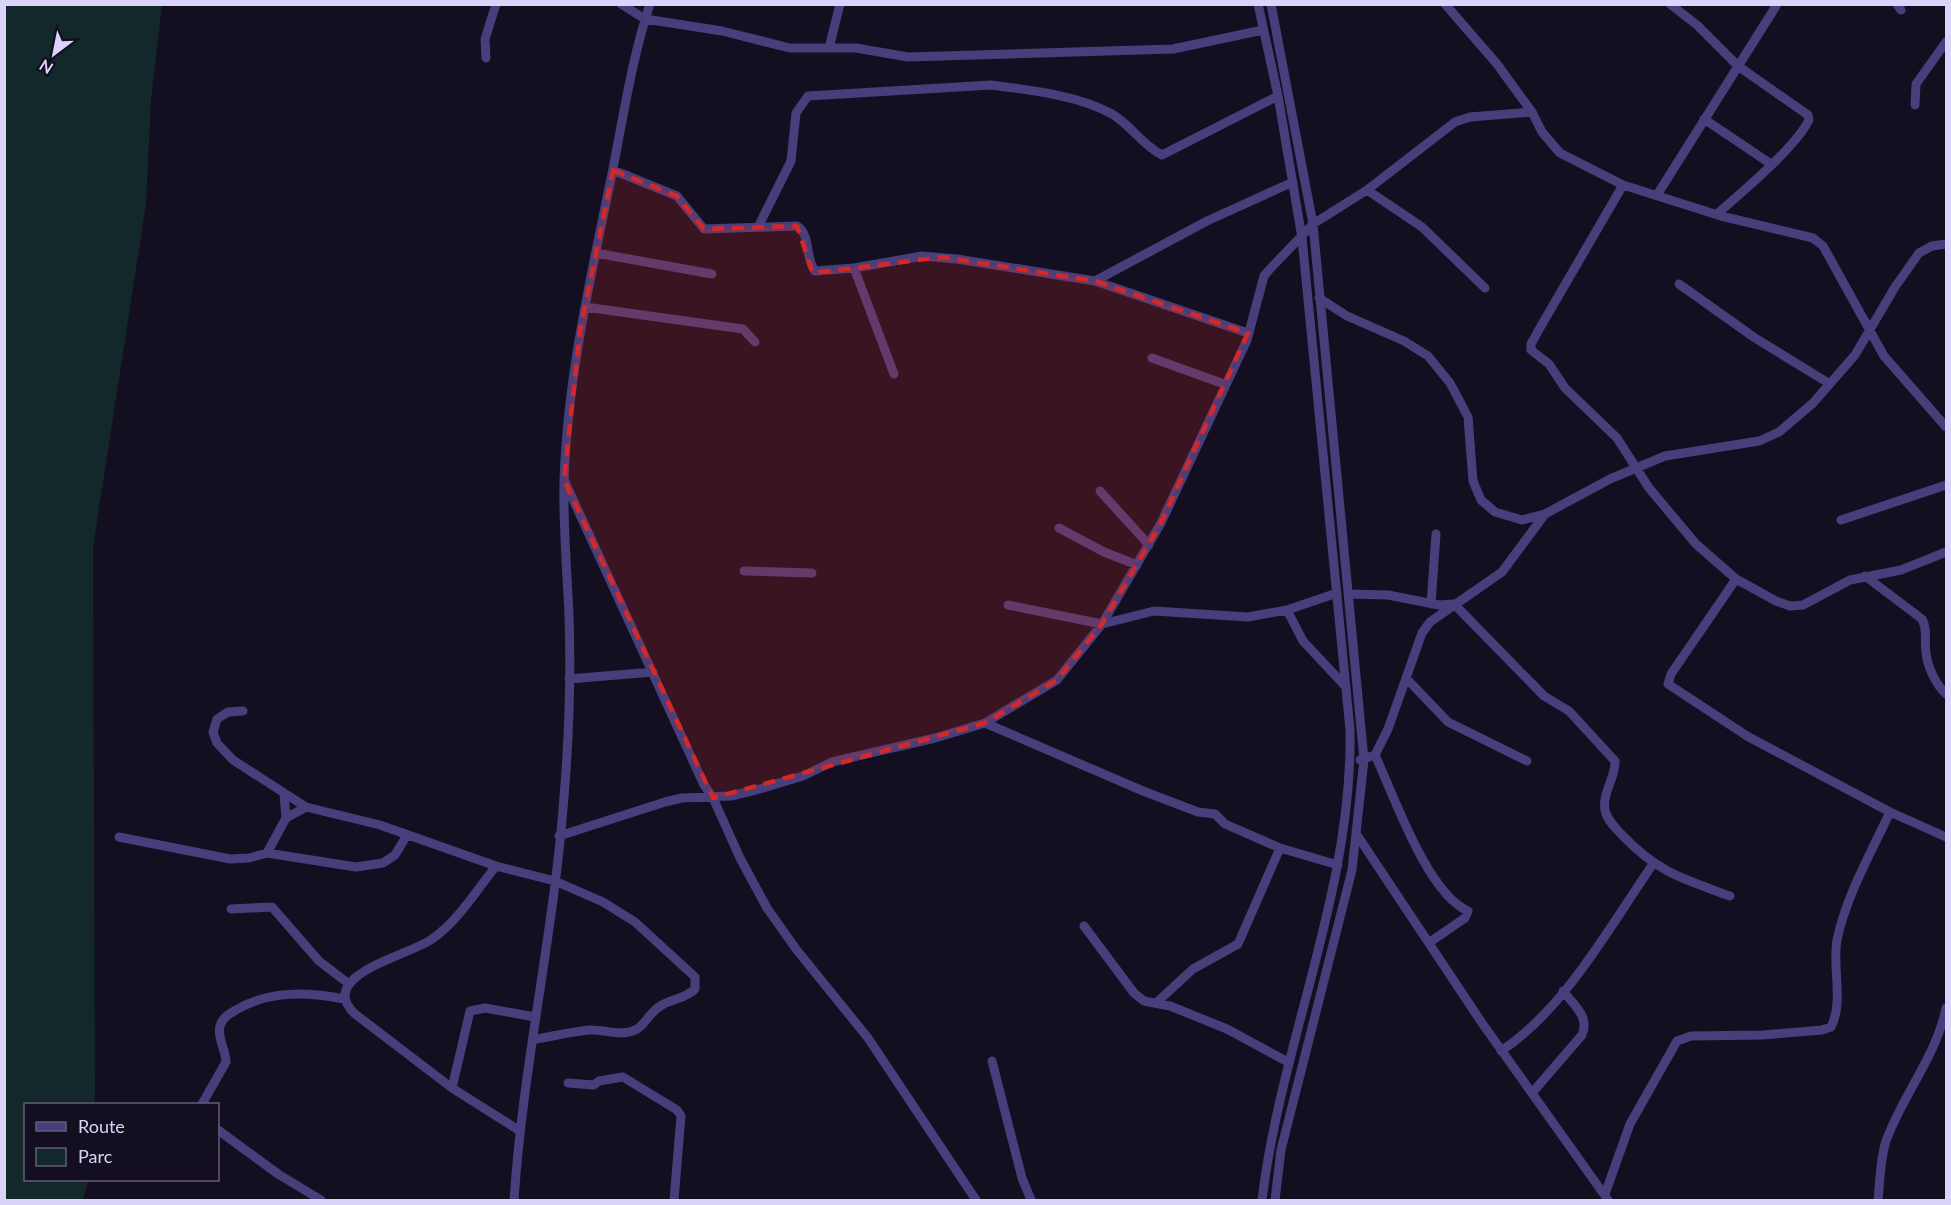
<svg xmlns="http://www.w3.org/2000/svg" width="1951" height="1205" viewBox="0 0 1951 1205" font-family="Lato,sans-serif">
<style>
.green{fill:#13282a}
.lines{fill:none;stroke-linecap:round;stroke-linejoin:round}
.minor{stroke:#473f7b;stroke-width:9}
.marked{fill:#d62828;fill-opacity:0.2;stroke:#d62828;stroke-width:4.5;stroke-dasharray:12 8;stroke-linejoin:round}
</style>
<rect width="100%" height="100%" fill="#140f20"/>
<path class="green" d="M5,4L162,5L151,99L146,204L93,547L95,1104H26V1180H88L83,1200H5Z"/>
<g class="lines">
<path class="minor" d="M621,4L645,19L722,31L790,48H856L908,57L1173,49L1263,30
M1258,4L1278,96L1302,238L1350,730C1353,891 1281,1042 1262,1200
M1271,4L1313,224L1364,760L1352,870L1281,1150L1275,1200
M1445,4L1497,64L1532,112L1542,132L1560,153L1623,185L1721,216L1813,238L1823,246L1884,356L1946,427
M1670,4L1697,25L1738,66L1808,115L1809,120C1795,148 1742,192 1717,214
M1897,4L1901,10
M829,48L840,4
M486,58L485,39L496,4
M1915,105L1916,84L1946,42
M1704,119L1771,164
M613,170L677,196L704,229L797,226C811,234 805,259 815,271L854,268L922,256L957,259L1095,281L1248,333
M1623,185L1541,326L1531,344V350L1549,364L1565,388L1617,438L1649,488L1696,544L1736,579L1776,601L1790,606L1803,605L1850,580L1901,570L1946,552
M1367,190L1422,227L1485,288
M1657,195L1776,6L1774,4
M758,227L791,161L796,113L808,96L991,85C1029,90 1078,95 1112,114C1131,125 1142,145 1162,155L1278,96
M596,253L712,274
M854,268L894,374
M1095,281L1207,221L1293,182
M1679,284L1755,338L1830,384
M1319,298L1347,316L1404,341L1428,356L1450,383L1468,417L1473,481L1481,500L1495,512L1522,520L1545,514L1610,479L1665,456L1759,441L1779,432L1813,403L1855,355L1895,287L1919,253L1932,246L1946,244
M585,307L743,329L755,342
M1152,358L1224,384
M565,482L704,785L713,798L740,858L767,908L796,949L868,1038L976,1200
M1100,491L1149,545
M1841,520L1946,485
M1059,528L1104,552L1137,565
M744,571L812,573
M1865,576L1922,619C1928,630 1924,640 1926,652C1927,666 1936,685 1946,694
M1736,579L1671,674L1668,684L1747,736L1890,812L1946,837
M1350,594L1388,595L1439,605L1454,604L1544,696L1569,711L1615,761C1616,777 1602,792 1605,810C1607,820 1616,829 1623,836C1659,873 1683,879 1730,896
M1431,604L1436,534
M1008,605L1102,624L1154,611L1248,617L1287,610L1337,593
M1287,610L1303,641L1346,687
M1406,678L1448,722L1527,761
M569,679L653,672
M243,711L228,712L217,719L213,732L217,743L233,760L306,807L380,825L496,866L555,881L603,902L635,922L695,977V989C685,999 674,998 662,1005C648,1013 645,1026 635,1030C621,1037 604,1029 589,1030C570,1032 552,1036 533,1040
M985,723L1143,791L1198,812L1215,814L1225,824L1280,848L1338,865
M1375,755C1394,796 1427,893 1468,911L1465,918L1430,942
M1360,760L1375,755L1388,729L1422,633L1430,622L1502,572L1545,514
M284,794L286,818
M1357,835L1482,1023L1608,1200
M559,836L665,802L682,798L731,796L756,790L803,776L832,762L935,738L985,723L1057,680L1102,624L1161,523L1247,340L1264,276L1269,270L1313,224L1367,190L1455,122L1470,117L1532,112
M119,837L230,859L249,858L267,853L356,867L383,863L395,855L407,835
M267,853L286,818L306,807
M496,866C476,891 458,921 432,939C411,955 314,975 355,1014L452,1088L520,1131
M231,909L272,907L319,961L349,984
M1084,926L1134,993L1144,1001L1170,1006L1227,1029L1288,1062
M1156,1003L1193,969L1238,944L1280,848
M1501,1051C1565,1009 1610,926 1653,864
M992,1061L1022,1178L1031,1200
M568,1083L594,1085L599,1081L623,1077L677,1110L681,1116L674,1200
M452,1088L470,1011L485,1008L535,1017
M1532,1093L1582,1035C1590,1017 1574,1005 1563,991
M202,1104L226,1062C226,1050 217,1038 220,1026C222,1018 229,1014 236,1010C269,990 308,992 344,999
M218,1130L278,1174L321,1200
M1605,1194L1630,1124L1677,1041L1691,1036L1763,1035L1822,1030L1831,1027C1844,1002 1832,967 1837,940C1846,896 1871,853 1890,812
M514,1200C523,1065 554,932 564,797C569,737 571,675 569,615C567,571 563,526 564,482C567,382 589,285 609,188C622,127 630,64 650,4
M1878,1200C1880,1182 1880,1159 1886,1141C1903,1094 1936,1057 1946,1008"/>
</g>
<path class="marked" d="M613,170L677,196L704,229L797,226L813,273L943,257L1095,281L1248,333L1161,523L1102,624L1057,680L985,723L713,798L564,480L580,330Z"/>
<rect width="1951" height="1205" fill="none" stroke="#dcd3fb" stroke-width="12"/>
<rect x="24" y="1103" width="195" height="78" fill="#140f20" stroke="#645d78" stroke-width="1.5"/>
<rect x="36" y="1122" width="30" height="9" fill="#473f7b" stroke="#645d78" stroke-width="1.5"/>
<text x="78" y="1133" font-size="18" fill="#dcd3fb">Route</text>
<rect x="36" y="1148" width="30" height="18" fill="#13282a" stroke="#645d78" stroke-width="1.5"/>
<text x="78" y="1163" font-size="18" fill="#dcd3fb">Parc</text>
<g transform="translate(54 54) rotate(212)" stroke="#140f20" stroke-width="4.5" paint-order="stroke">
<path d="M0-4.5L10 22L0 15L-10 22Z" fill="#dcd3fb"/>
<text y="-9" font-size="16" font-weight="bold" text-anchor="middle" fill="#dcd3fb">N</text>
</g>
</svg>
